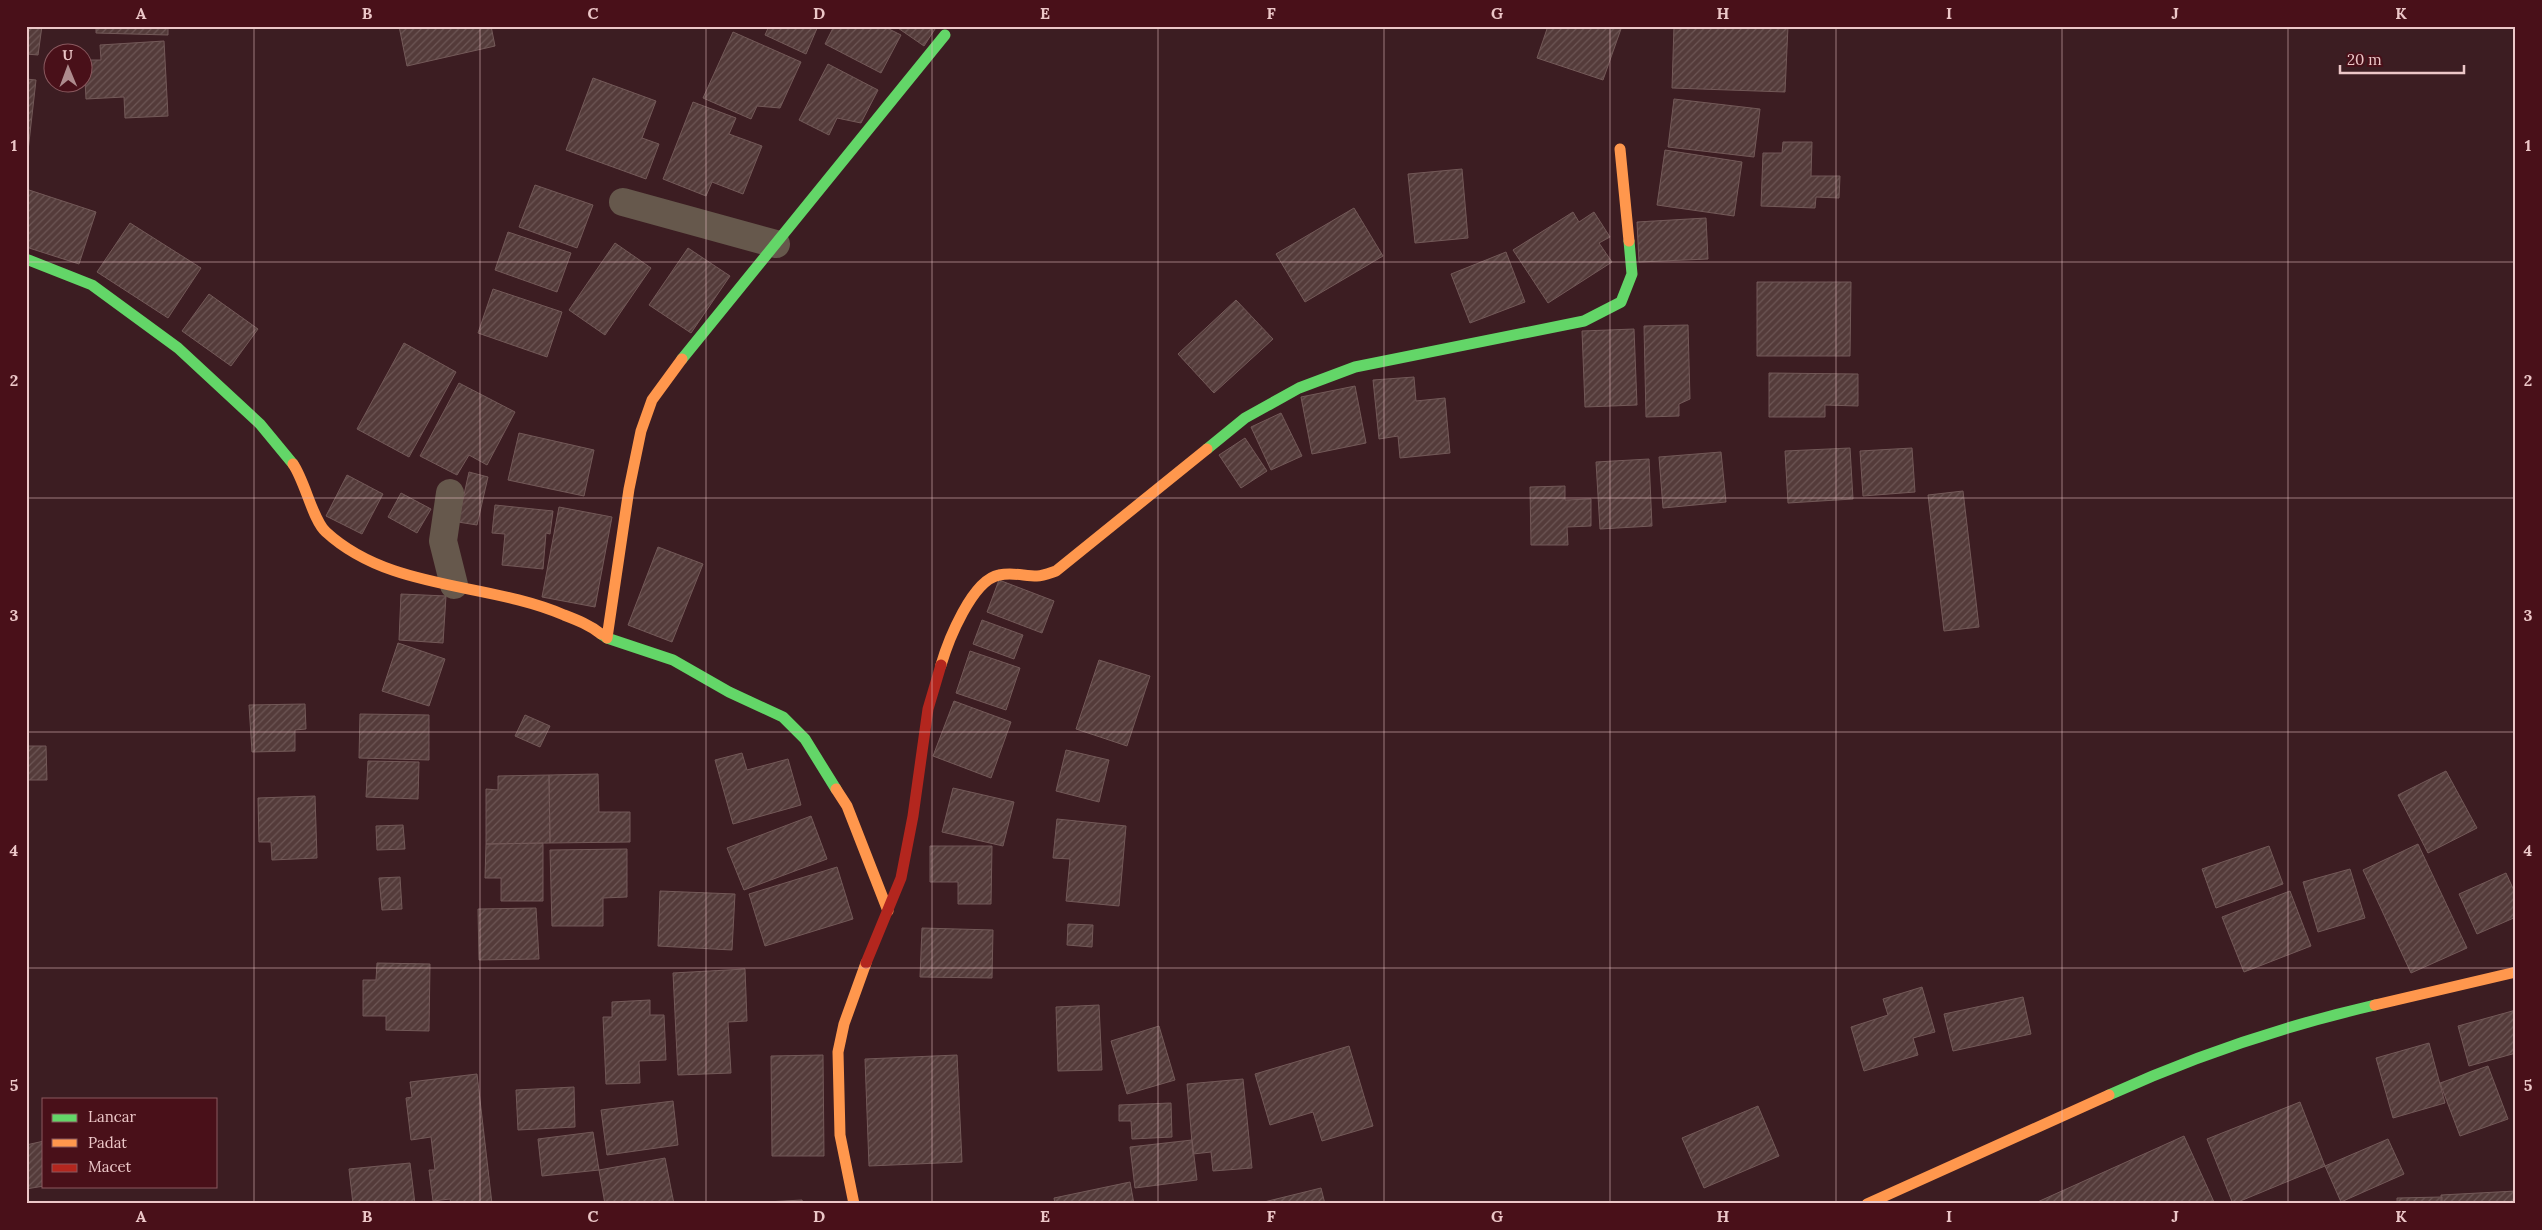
<svg xmlns="http://www.w3.org/2000/svg" width="2542" height="1230" viewBox="0 0 2542 1230" font-family="Lora,serif">
<style>
.building{fill:url(#building-hatch);stroke:#735958}
.lines{fill:none;stroke-linecap:round;stroke-linejoin:round}
.street{stroke:#66584c;stroke-width:28}
.fast{stroke:#63d668;stroke-width:11}
.slow{stroke:#ff974d;stroke-width:11}
.jam{stroke:#b3261e;stroke-width:11}
.grid{fill:none;stroke:#ecc7c8;stroke-width:1;stroke-opacity:0.55}
.neatline{fill:none;stroke:#ecc7c8;stroke-width:2}
.grid-label{font-size:16px;text-anchor:middle;font-weight:bold;fill:#ecc7c8}
</style>
<defs>
<pattern id="building-hatch" width="6" height="6" patternUnits="userSpaceOnUse" patternTransform="scale(1.25)"><rect width="6" height="6" fill="#543b3a"/><path d="M-1 1l2-2M0 6l6-6M5 7l2-2" fill="none" stroke="#6d5655"/></pattern>
</defs>
<rect width="100%" height="100%" fill="#3c1d22"/>
<path class="building" d="M26,26H42L38,55L26,54Z
M96,26H168V35L96,33Z
M399,26H491L495,46L407,66Z
M769,26H818L806,54L765,35Z
M834,26H883L901,35L881,73L825,44Z
M895,26H937L924,46Z
M1548,26H1622L1603,80L1537,58Z
M1674,26H1788L1785,92L1672,88Z
M733,32L801,62L780,108L757,106L751,119L703,98Z
M164,41L168,116L125,118L124,97L86,99L84,60H101L100,45Z
M828,64L878,90L861,123L837,118L829,135L799,120Z
M593,78L656,101L642,138L659,144L646,179L566,150Z
M26,79L36,80L27,160H26Z
M1674,99L1760,109L1754,157L1668,147Z
M693,102L736,118L729,134L762,146L743,194L712,182L706,196L663,179Z
M1783,142H1812L1811,176H1840L1839,198L1816,197L1815,208L1761,206L1763,153H1782Z
M1665,150L1742,162L1734,216L1657,205Z
M1462,169L1468,238L1415,243L1408,174Z
M535,185L593,205L577,248L519,227Z
M26,189L96,212L79,264L26,247Z
M1354,208L1383,256L1305,302L1276,254Z
M1573,212L1579,222L1594,212L1610,237L1599,243L1612,262L1548,303L1513,250Z
M1706,218L1708,259L1639,262L1637,222Z
M130,223L201,268L168,318L97,272Z
M508,232L571,253L557,292L495,270Z
M615,243L651,268L605,335L569,310Z
M688,248L730,276L691,333L649,305Z
M1506,252L1525,302L1470,323L1451,274Z
M1757,282H1851L1850,356H1757Z
M493,289L562,312L547,357L478,333Z
M209,294L258,329L231,366L182,331Z
M1236,300L1273,339L1214,393L1178,354Z
M1688,325L1690,399L1679,404V416L1646,417L1644,326Z
M1634,329L1637,405L1585,407L1582,331Z
M404,343L456,372L409,457L357,429Z
M1769,373L1858,374V406L1825,405V417H1769Z
M1414,377L1416,401L1445,398L1450,453L1400,458L1398,436L1379,439L1373,380Z
M459,383L515,412L487,465L469,455L457,475L420,456Z
M1355,386L1366,443L1312,454L1301,397Z
M1281,413L1302,456L1271,470L1251,427Z
M519,433L594,450L584,496L508,480Z
M1245,438L1267,471L1241,488L1219,455Z
M1850,448L1853,499L1788,503L1785,451Z
M1912,448L1915,492L1863,496L1860,451Z
M1721,452L1726,502L1663,508L1659,457Z
M1649,459L1652,526L1600,529L1596,462Z
M469,472L488,477L477,525L458,522Z
M347,475L383,494L362,534L326,516Z
M1565,486V500L1591,499V526L1567,527L1568,545H1531L1530,487Z
M1963,491L1979,627L1944,631L1928,495Z
M401,493L431,509L417,533L388,517Z
M495,505L553,511L550,534L546,533L543,569L502,565L505,534L492,533Z
M559,507L612,517L595,607L542,597Z
M658,547L703,564L672,642L628,625Z
M999,580L1054,601L1042,633L987,612Z
M401,594L446,596L443,643L399,640Z
M982,620L1023,635L1014,659L973,644Z
M398,643L445,659L429,706L382,691Z
M970,651L1020,668L1006,710L956,693Z
M1099,660L1150,676L1127,746L1076,729Z
M954,701L1011,722L991,778L933,756Z
M305,704L306,729L295,730V751L252,752L249,705Z
M360,714L429,715V760L359,758Z
M525,715L550,726L540,747L515,736Z
M26,746H46L47,780H26Z
M1066,750L1109,760L1099,802L1056,791Z
M742,753L747,770L788,759L801,805L733,824L715,760Z
M368,761L419,762L418,799L366,797Z
M2446,771L2477,828L2428,853L2398,795Z
M598,774L599,812H630V842L550,843L549,775Z
M549,775L550,843L486,844V789L498,790V776Z
M953,788L1014,802L1003,846L942,832Z
M315,796L317,858L272,860L271,842H259L258,798Z
M811,816L827,859L744,890L727,848Z
M1057,819L1126,826L1119,906L1066,901L1070,859L1053,858Z
M403,825L405,849L377,850L376,826Z
M543,843V901H501V878H485L486,844Z
M2418,844L2467,948L2411,973L2363,870Z
M930,846H992L991,904H958V882H930Z
M2269,846L2283,884L2216,908L2202,869Z
M627,849V897L603,898V926H552L550,850Z
M837,867L853,919L765,946L749,894Z
M2350,869L2365,918L2318,932L2303,882Z
M2506,873L2516,895V917L2477,934L2459,894Z
M400,877L402,909L382,910L379,878Z
M660,891L735,894L732,950L658,946Z
M2290,891L2311,946L2244,972L2222,917Z
M536,908L539,959L479,960L478,909Z
M1068,924L1093,925L1092,947L1067,945Z
M922,928L993,930L992,978L920,977Z
M377,963L430,964L429,1031L386,1030V1016H363V980H376Z
M745,969L747,1021L728,1022L731,1073L678,1075L673,973Z
M1922,987L1935,1032L1913,1038L1918,1055L1864,1071L1851,1027L1888,1015L1883,999Z
M2023,997L2031,1034L1953,1051L1944,1014Z
M650,1000V1015H664L666,1060L639,1061L640,1083L606,1084L603,1017H612V1002Z
M1099,1005L1102,1070L1058,1071L1056,1007Z
M2516,1010V1053L2469,1066L2458,1026Z
M1159,1026L1175,1080L1127,1094L1111,1041Z
M2429,1043L2445,1103L2393,1118L2376,1058Z
M1349,1046L1373,1126L1322,1141L1313,1112L1270,1125L1255,1074Z
M823,1055L824,1156H772L771,1056Z
M957,1055L962,1162L869,1166L865,1059Z
M2488,1066L2508,1119L2460,1136L2440,1083Z
M477,1074L492,1204H451L450,1199L433,1201L429,1170H435L431,1137L411,1140L406,1098L412,1097L410,1082Z
M1243,1079L1252,1168L1213,1171L1211,1152L1193,1154L1187,1084Z
M574,1087L575,1127L518,1130L516,1090Z
M673,1101L678,1145L607,1155L601,1110Z
M2300,1102L2325,1166L2233,1204L2207,1139Z
M1171,1103L1172,1137L1132,1139L1131,1121H1119V1105Z
M1758,1106L1779,1156L1704,1188L1682,1138Z
M593,1132L599,1170L542,1176L538,1139Z
M2184,1136L2214,1202L2209,1204H2033Z
M2388,1139L2404,1174L2341,1202L2325,1166Z
M1192,1140L1197,1180L1135,1188L1130,1147Z
M44,1141V1186L26,1189V1145Z
M665,1158L674,1204H605L599,1170Z
M410,1163L415,1204H353L349,1169Z
M1130,1182L1134,1204H1055L1054,1198Z
M1321,1188L1325,1204H1256Z
M2516,1191V1204H2441V1195Z
M2442,1197V1204H2397V1198Z
M802,1200L803,1204H766V1202Z"/>
<g class="lines">
<path class="street" d="M623,202L776,244
M450,493L443,541L454,585"/>
<path class="fast" d="M26,259L92,285L178,348L260,424L293,464
M682,359L945,35
M1207,449L1245,418L1299,388L1355,367L1584,321L1621,302L1632,274L1629,241
M601,634L607,638L673,660L729,692L783,717L805,739L836,789
M2109,1095C2194,1056 2284,1026 2375,1005"/>
<path class="slow" d="M1620,149L1629,241
M293,464C305,481 313,521 326,532C390,591 488,582 564,615C577,620 590,625 601,634
M607,638L629,489L641,431L652,400L682,359
M941,665C948,641 972,580 999,575C1013,572 1024,576 1037,576C1043,576 1050,573 1056,571L1207,449
M836,789L847,806L888,911
M2375,1005L2516,972
M854,1204L840,1135L838,1052L844,1024L866,963
M1867,1204L2109,1095"/>
<path class="jam" d="M866,963L901,878L913,816L928,709L941,665"/>
</g>
<path class="grid" d="M254,26V1204M480,26V1204M706,26V1204M932,26V1204M1158,26V1204M1384,26V1204M1610,26V1204M1836,26V1204M2062,26V1204M2288,26V1204M26,262H2516M26,498H2516M26,732H2516M26,968H2516"/>
<rect width="2542" height="1230" fill="none" stroke="#491019" stroke-width="55"/>
<rect x="42" y="1098" width="175" height="90" fill="#491019" stroke="#8a595f"/>
<rect x="52" y="1114" width="25" height="8" fill="#63d668" stroke="#8a595f"/>
<text x="88" y="1122" font-size="15" fill="#ecc7c8">Lancar</text>
<rect x="52" y="1139" width="25" height="8" fill="#ff974d" stroke="#8a595f"/>
<text x="88" y="1148" font-size="15" fill="#ecc7c8">Padat</text>
<rect x="52" y="1164" width="25" height="8" fill="#b3261e" stroke="#8a595f"/>
<text x="88" y="1172" font-size="15" fill="#ecc7c8">Macet</text>
<g transform="translate(68 68) rotate(359)"><circle r="24" fill="#491019" stroke="#8a595f"/>
<path d="M0-4L9 19L0 12L-9 19Z" fill="#ae8c8e"/>
<text y="-8" font-size="14" font-weight="bold" text-anchor="middle" fill="#ecc7c8">U</text>
</g>
<path d="M2340 65v8h124v-8" fill="none" stroke="#ecc7c8" stroke-width="2.5"/>
<text x="2347" y="65" font-size="15" fill="#ecc7c8" stroke="#491019" stroke-width="4" paint-order="stroke">20 m</text>
<rect x="28" y="28" width="2486" height="1174" class="neatline"/>
<g class="grid-label">
<text x="141" y="19">A</text>
<text x="367" y="19">B</text>
<text x="593" y="19">C</text>
<text x="819" y="19">D</text>
<text x="1045" y="19">E</text>
<text x="1271" y="19">F</text>
<text x="1497" y="19">G</text>
<text x="1723" y="19">H</text>
<text x="1949" y="19">I</text>
<text x="2175" y="19">J</text>
<text x="2401" y="19">K</text>
<text x="14" y="151">1</text>
<text x="2528" y="151">1</text>
<text x="14" y="386">2</text>
<text x="2528" y="386">2</text>
<text x="14" y="621">3</text>
<text x="2528" y="621">3</text>
<text x="14" y="856">4</text>
<text x="2528" y="856">4</text>
<text x="14" y="1091">5</text>
<text x="2528" y="1091">5</text>
<text x="141" y="1222">A</text>
<text x="367" y="1222">B</text>
<text x="593" y="1222">C</text>
<text x="819" y="1222">D</text>
<text x="1045" y="1222">E</text>
<text x="1271" y="1222">F</text>
<text x="1497" y="1222">G</text>
<text x="1723" y="1222">H</text>
<text x="1949" y="1222">I</text>
<text x="2175" y="1222">J</text>
<text x="2401" y="1222">K</text>
</g>
</svg>
